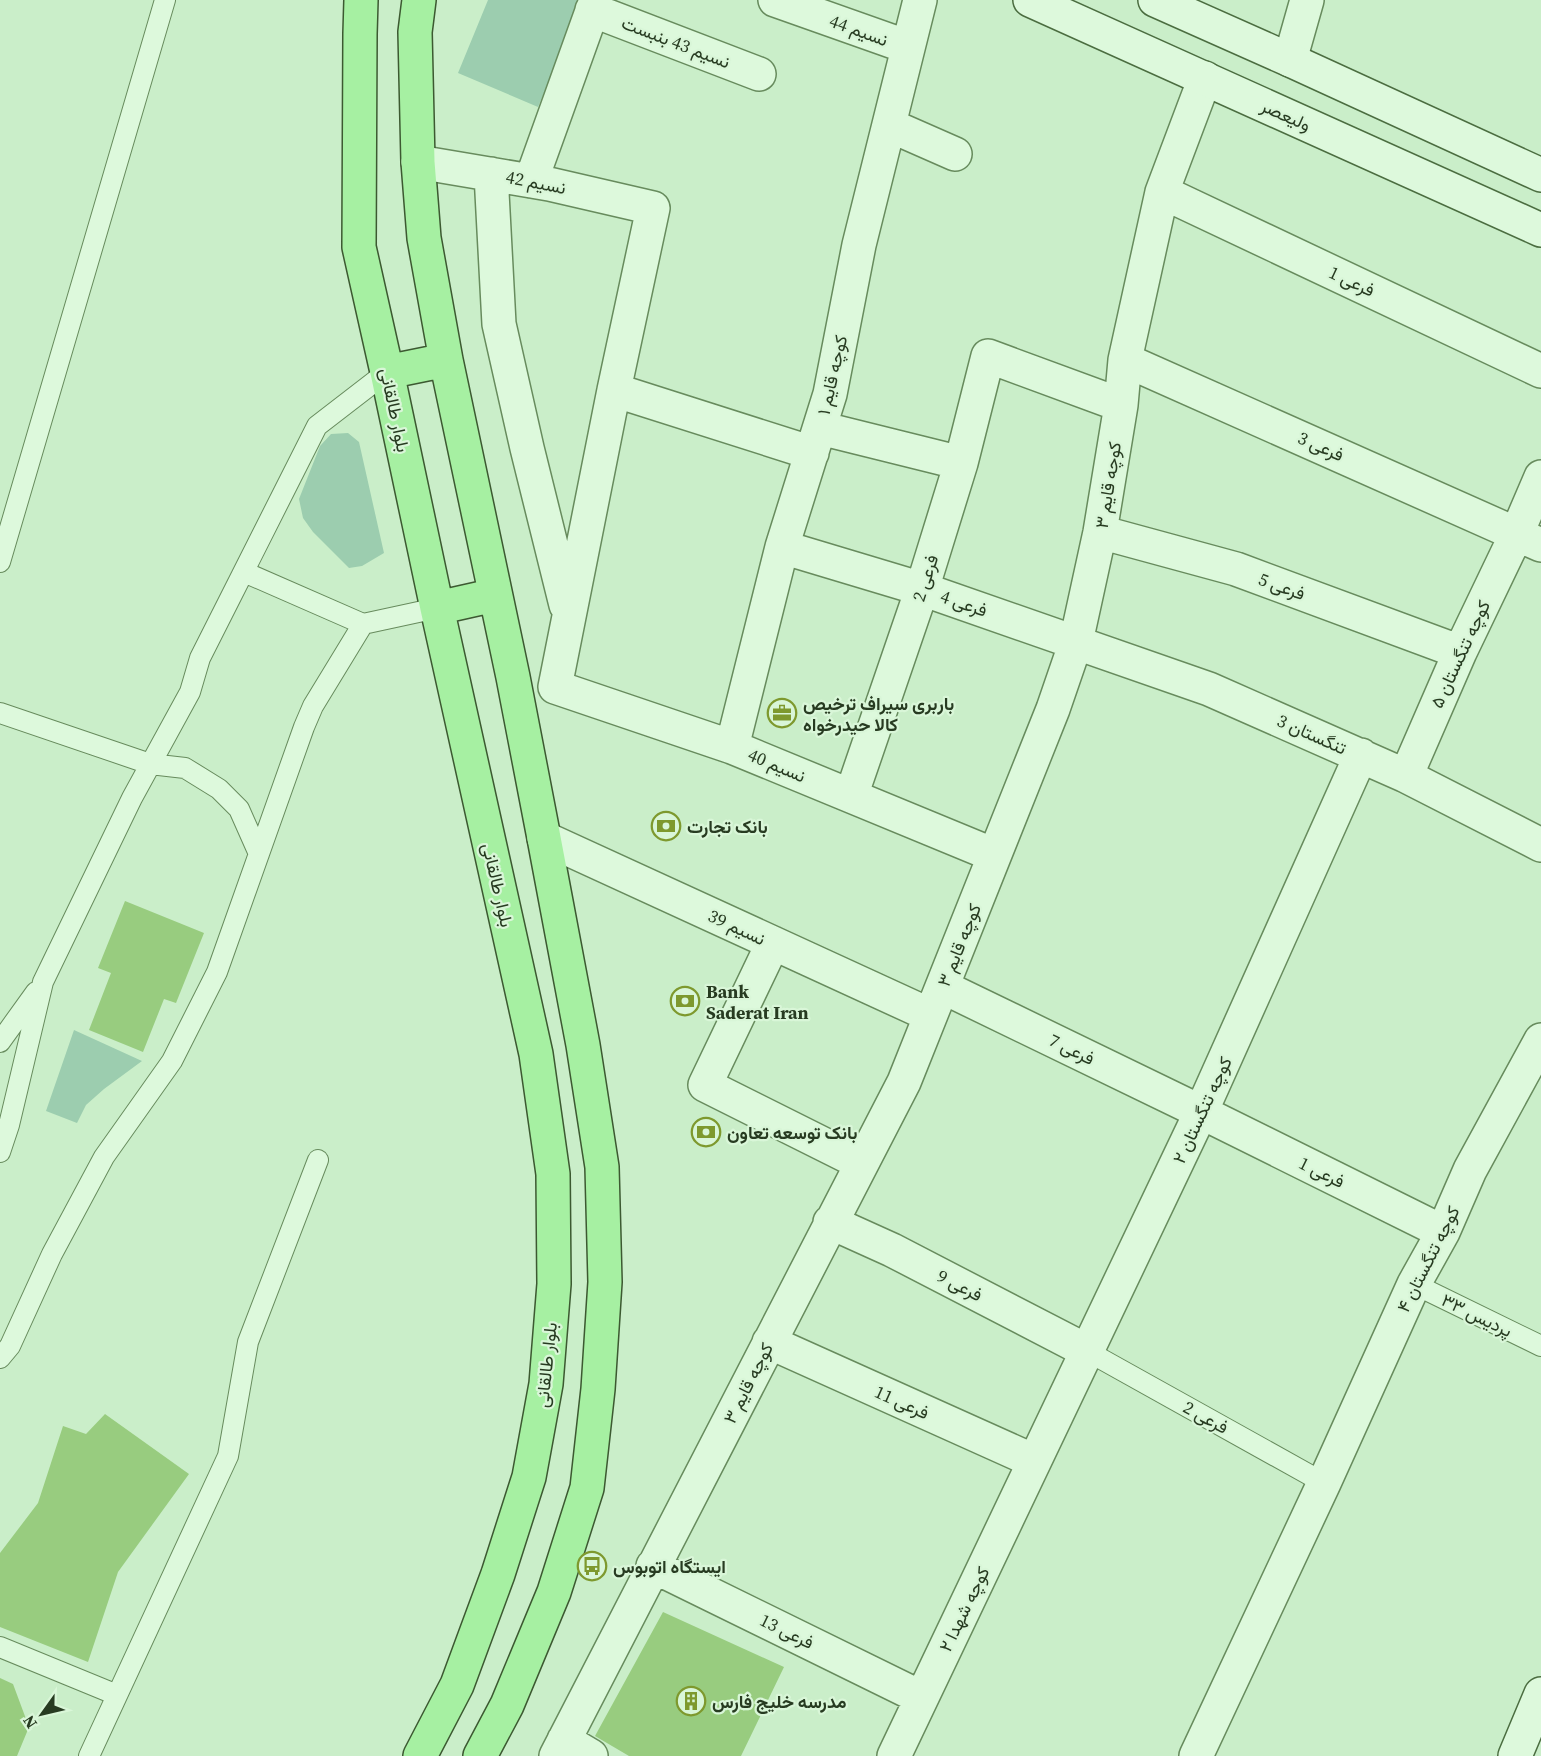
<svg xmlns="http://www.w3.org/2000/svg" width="1541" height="1756" viewBox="0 0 1541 1756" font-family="'Source Serif 4',Vazirmatn,serif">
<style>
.green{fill:#9ccdaf}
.building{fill:#98cc7f}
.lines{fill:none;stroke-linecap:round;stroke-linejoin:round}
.lane-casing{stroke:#678b5d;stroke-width:22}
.street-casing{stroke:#678b5d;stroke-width:36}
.secondary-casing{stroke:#4b6d40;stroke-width:36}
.primary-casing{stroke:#3c5931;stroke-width:36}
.lane{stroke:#ddf9dc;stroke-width:20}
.street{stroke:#ddf9dc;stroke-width:33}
.secondary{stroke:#ddf9dc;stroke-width:33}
.primary{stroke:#a6f0a2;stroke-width:33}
.labels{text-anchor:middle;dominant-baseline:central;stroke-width:4.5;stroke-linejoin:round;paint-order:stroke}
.street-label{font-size:18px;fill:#273b21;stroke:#d9f6d8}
.poi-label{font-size:18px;font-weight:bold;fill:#273b21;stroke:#d9f6d8;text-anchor:start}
</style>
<rect width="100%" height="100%" fill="#caeec9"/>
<path class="green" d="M488,0H583L538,107L458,73Z
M348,433L359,442L384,553L362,566L349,568L313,532L303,518L299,499L320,446L331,434Z
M74,1030L142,1061L104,1089L86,1105L77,1123L46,1111Z"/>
<path class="building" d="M125,901L204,933L176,1003L164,999L143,1052L89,1030L111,973L98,968Z
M105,1414L189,1474L118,1572L88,1662L0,1627V1553L38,1503L63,1426L86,1434Z
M663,1612L784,1667L741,1756H629L595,1736Z
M0,1678L13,1684L29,1727L17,1756H0Z"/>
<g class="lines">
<g class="lane-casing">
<path id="lane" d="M0,562L165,0
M244,572L363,624
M0,713L150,764L185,768L219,789L239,809L259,854
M0,1042L36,992
M0,1152L9,1125L43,982L132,798L190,692L200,658L317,426L387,372
M1414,1284L1541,1346
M1087,1351L1324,1483
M0,1358L10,1346L52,1254L104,1157L172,1061L217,972L304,727L313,706L363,624L437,608
M0,1647L117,1695
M89,1756L228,1456L248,1342L318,1160"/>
</g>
<g class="street-casing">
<path id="street" d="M775,0L908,47
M592,10L759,74
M1290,60L1307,0
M889,125L955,154
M418,162L549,184L653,208L614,390L555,687L732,747L994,855
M491,174L499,324L527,448L566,605
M531,181L596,0
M1162,192L1541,371
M1125,360L1541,545
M614,390L812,453
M820,428L961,463
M1100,532L1236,569L1460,652
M782,547L922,589L1209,689L1406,776L1541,845
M732,747L782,547L830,394L859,245L920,0
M1406,776L1460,652L1517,533L1541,477
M851,796L922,589L961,463L988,356L1121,405
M544,838L930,1015
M773,943L705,1085L861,1163
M943,987L1201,1112L1443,1232
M830,1222L892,1250L1087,1351
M769,1342L1034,1461
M653,1566L920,1697
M564,1740L591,1756
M556,1756L904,1082L1053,709L1076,642L1100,532L1121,405L1125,360L1162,192L1205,78
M894,1756L1201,1112L1361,755
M1196,1756L1324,1483L1414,1284L1443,1232L1470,1170L1541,1040"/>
</g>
<g class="secondary-casing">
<path id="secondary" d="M1030,0L1541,230
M1155,0L1290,60L1541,175
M1515,1756L1541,1694"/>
</g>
<g class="primary-casing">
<path id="primary" d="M361,0L360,34L359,247L387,372L437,608L536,1054L553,1174L554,1284L546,1384L529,1477L498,1574L457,1685L420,1756
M419,0L415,32L418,162L424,238L446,360L513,677L544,838L583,1045L602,1167L605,1282L598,1389L587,1488L554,1592L507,1705L480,1756
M387,372L446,360
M437,608L495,595"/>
</g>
<use href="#lane" class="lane"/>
<use href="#street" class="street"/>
<use href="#secondary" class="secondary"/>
<use href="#primary" class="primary"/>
</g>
<defs>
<g id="office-ring" transform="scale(1.5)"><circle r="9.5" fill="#d9f6d8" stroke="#7e992e" stroke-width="1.5"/><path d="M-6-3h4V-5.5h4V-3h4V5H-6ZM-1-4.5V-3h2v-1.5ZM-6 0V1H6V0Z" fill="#7e992e"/></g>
<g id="bank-ring" transform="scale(1.5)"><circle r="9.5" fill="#d9f6d8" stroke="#7e992e" stroke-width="1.5"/><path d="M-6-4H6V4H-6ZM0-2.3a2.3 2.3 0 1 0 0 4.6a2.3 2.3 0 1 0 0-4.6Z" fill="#7e992e"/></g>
<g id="bus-ring" transform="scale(1.5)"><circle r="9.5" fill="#d9f6d8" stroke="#7e992e" stroke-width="1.5"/><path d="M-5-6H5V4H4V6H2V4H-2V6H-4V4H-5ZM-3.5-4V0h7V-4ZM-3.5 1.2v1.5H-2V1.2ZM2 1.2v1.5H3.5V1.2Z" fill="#7e992e"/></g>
<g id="building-ring" transform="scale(1.5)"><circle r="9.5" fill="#d9f6d8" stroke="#7e992e" stroke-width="1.5"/><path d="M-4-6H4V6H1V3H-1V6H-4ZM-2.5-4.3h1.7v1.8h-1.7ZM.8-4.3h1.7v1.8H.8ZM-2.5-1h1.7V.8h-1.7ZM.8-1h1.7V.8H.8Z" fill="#7e992e"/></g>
</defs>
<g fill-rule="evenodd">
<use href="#office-ring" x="782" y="713"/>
<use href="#bank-ring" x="666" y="826"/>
<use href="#bank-ring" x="685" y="1001"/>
<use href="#bank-ring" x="706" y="1132"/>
<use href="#bus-ring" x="592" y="1566"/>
<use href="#building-ring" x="691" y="1701"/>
</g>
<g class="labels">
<g class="street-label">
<text transform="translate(859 30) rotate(20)">نسیم 44</text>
<text transform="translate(676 42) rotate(21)">نسیم 43 بنبست</text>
<text transform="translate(1286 115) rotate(24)">ولیعصر</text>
<text transform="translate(536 182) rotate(11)">نسیم 42</text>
<text transform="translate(1352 281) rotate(25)">فرعی 1</text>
<text transform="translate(832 375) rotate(-77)">کوچه قایم ۱</text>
<text transform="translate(395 410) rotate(78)">بلوار طالقانی</text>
<text transform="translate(1321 446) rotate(24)">فرعی 3</text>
<text transform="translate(1108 485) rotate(-81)">کوچه قایم ۳</text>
<text transform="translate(925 578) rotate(-72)">فرعی 2</text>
<text transform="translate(1282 586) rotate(20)">فرعی 5</text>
<text transform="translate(964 603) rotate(19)">فرعی 4</text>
<text transform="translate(1460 654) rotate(-65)">کوچه تنگستان ۵</text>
<text transform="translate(1312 734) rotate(24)">تنگستان 3</text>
<text transform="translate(777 765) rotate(23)">نسیم 40</text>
<text transform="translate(498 885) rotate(77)">بلوار طالقانی</text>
<text transform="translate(737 927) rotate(25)">نسیم 39</text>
<text transform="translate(959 945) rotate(-68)">کوچه قایم ۳</text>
<text transform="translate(1072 1049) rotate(26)">فرعی 7</text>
<text transform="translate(1202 1110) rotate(-65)">کوچه تنگستان ۲</text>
<text transform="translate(1322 1172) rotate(26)">فرعی 1</text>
<text transform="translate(1428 1259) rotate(-63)">کوچه تنگستان ۴</text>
<text transform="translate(960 1285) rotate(27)">فرعی 9</text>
<text transform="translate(1477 1315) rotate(26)">پردیس ۳۳</text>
<text transform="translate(546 1365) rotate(-84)">بلوار طالقانی</text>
<text transform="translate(748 1383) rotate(-63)">کوچه قایم ۳</text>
<text transform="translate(902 1402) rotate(24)">فرعی 11</text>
<text transform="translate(1206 1417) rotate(29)">فرعی 2</text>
<text transform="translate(964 1609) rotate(-64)">کوچه شهدا ۲</text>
<text transform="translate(787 1631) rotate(26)">فرعی 13</text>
</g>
<g class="poi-label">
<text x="803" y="703">باربری سیراف ترخیص<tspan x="803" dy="21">کالا حیدرخواه</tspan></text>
<text x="687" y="826">بانک تجارت</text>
<text x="706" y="991">Bank<tspan x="706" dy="21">Saderat Iran</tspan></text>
<text x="727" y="1132">بانک توسعه تعاون</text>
<text x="613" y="1566">ایستگاه اتوبوس</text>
<text x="712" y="1701">مدرسه خلیج فارس</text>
</g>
</g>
<g transform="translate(42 1714) rotate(236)" stroke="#d9f6d8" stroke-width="4.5" paint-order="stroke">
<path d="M0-4.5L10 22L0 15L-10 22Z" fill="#273b21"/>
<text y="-9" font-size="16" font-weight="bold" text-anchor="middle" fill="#273b21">N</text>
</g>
</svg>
